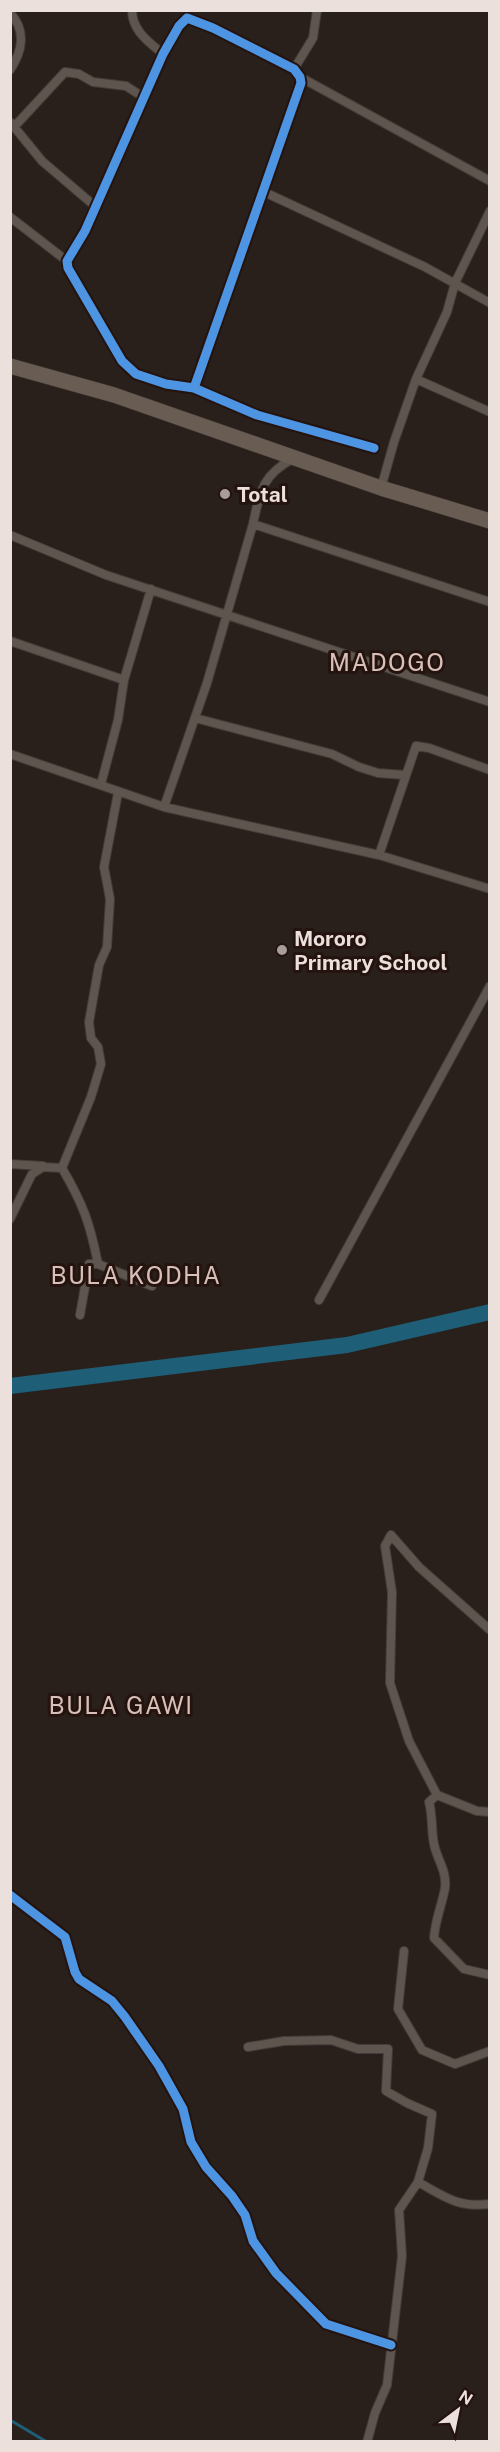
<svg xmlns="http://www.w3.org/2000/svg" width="500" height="2452" viewBox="0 0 500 2452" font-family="'Public Sans',sans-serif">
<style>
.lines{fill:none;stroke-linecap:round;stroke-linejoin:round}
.stream{stroke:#1e5e77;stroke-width:3}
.river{stroke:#1e5e77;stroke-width:16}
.street-casing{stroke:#433c38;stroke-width:10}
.highway-casing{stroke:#433c38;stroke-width:16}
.street{stroke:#5e554e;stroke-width:8}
.highway{stroke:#695c52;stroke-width:15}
.cycleway-casing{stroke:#24130e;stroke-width:13}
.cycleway{stroke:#4d94e3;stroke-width:9}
.poi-dot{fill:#a89d99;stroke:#24130e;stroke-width:2}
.labels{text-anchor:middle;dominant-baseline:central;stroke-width:6;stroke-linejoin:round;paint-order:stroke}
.poi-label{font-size:21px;font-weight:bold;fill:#ece0dc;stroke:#24130e;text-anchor:start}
.quarter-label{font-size:24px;letter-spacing:1.5px;fill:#d8c0b8;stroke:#24130e}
</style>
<rect width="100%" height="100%" fill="#29201c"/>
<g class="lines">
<path class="stream" d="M10,2420L47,2442"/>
<path class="river" d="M10,1386L347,1345L490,1312"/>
<g class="street-casing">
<path id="street" d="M132,10C132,31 149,42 163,54
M10,13C27,31 22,52 10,70
M294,69L313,38L317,10
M300,77L490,181
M11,123L42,161L96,207
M14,127L65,72L79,74L93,82L126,86L143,97
M262,191L425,267L490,303
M10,217L67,261
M416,379L490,412
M194,388L301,83L300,77L294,69L213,28L187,18L179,26L163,54L85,231L67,261L68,268L122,361L136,374L166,384L194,388L257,415L374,448
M381,488L394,442L416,379L447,312L455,283L490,211
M253,524C260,491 262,475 294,458
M10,535L106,575L490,702
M10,641L124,680
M195,718L332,754L359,767L378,773L405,775
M10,754L164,807L379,855L490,889
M101,784L118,720L124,680L151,589
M164,807L207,683L253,524L490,602
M379,855L416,746L429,748L490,770
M10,1164L43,1166
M62,1168C83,1204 90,1223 98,1264L152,1286
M10,1219L32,1174L43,1167L62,1168L91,1097L101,1064L98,1047L91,1038L89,1022L99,965L107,947L110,899L104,867L118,793
M319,1300L490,986
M80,1315L89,1264H98
M490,1630L419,1567L391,1535L385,1546L392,1592L390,1683L409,1741L437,1795L477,1811L490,1812
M437,1795L429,1802C433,1817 431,1830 434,1844C437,1860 447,1870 445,1888C442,1905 435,1920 434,1938L464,1969L490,1975
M10,1895L65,1937L75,1972L79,1979L112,2001L125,2017L159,2066L183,2109L191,2142L206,2167L232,2196L245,2215L253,2241L276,2273L326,2324L391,2345
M404,1951L398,2009L422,2050L455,2064L490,2051
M248,2047L284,2041L331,2040L358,2049H388L386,2091L407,2103L432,2114L428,2148L418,2182L399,2210L402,2256L387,2385L375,2413L367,2442
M418,2182C445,2197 458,2208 490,2204"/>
</g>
<g class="highway-casing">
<path id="highway" d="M10,366L114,395L381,488L490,521"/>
</g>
<use href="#street" class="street"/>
<use href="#highway" class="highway"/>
<g class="cycleway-casing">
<path id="cycleway" d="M194,388L301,83L300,77L294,69L213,28L187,18L179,26L163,54L85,231L67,261L68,268L122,361L136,374L166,384L194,388L257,415L374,448
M10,1895L65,1937L75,1972L79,1979L112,2001L125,2017L159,2066L183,2109L191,2142L206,2167L232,2196L245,2215L253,2241L276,2273L326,2324L391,2345"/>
</g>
<use href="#cycleway" class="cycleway"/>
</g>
<g class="poi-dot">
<circle cx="225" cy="494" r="6"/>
<circle cx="282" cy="950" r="6"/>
</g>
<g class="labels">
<g class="poi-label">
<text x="237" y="494">Total</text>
<text x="294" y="938">Mororo<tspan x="294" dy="24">Primary School</tspan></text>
</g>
<g class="quarter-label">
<text x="387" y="662">MADOGO</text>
<text x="136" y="1275">BULA KODHA</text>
<text x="121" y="1705">BULA GAWI</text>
</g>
</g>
<rect width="500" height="2452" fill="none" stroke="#ece0dc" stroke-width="24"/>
<g transform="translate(458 2410) rotate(32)" stroke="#24130e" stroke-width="4.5" paint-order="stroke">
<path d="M0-4.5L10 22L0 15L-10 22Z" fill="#ece0dc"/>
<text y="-9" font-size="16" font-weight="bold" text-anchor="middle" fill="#ece0dc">N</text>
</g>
</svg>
